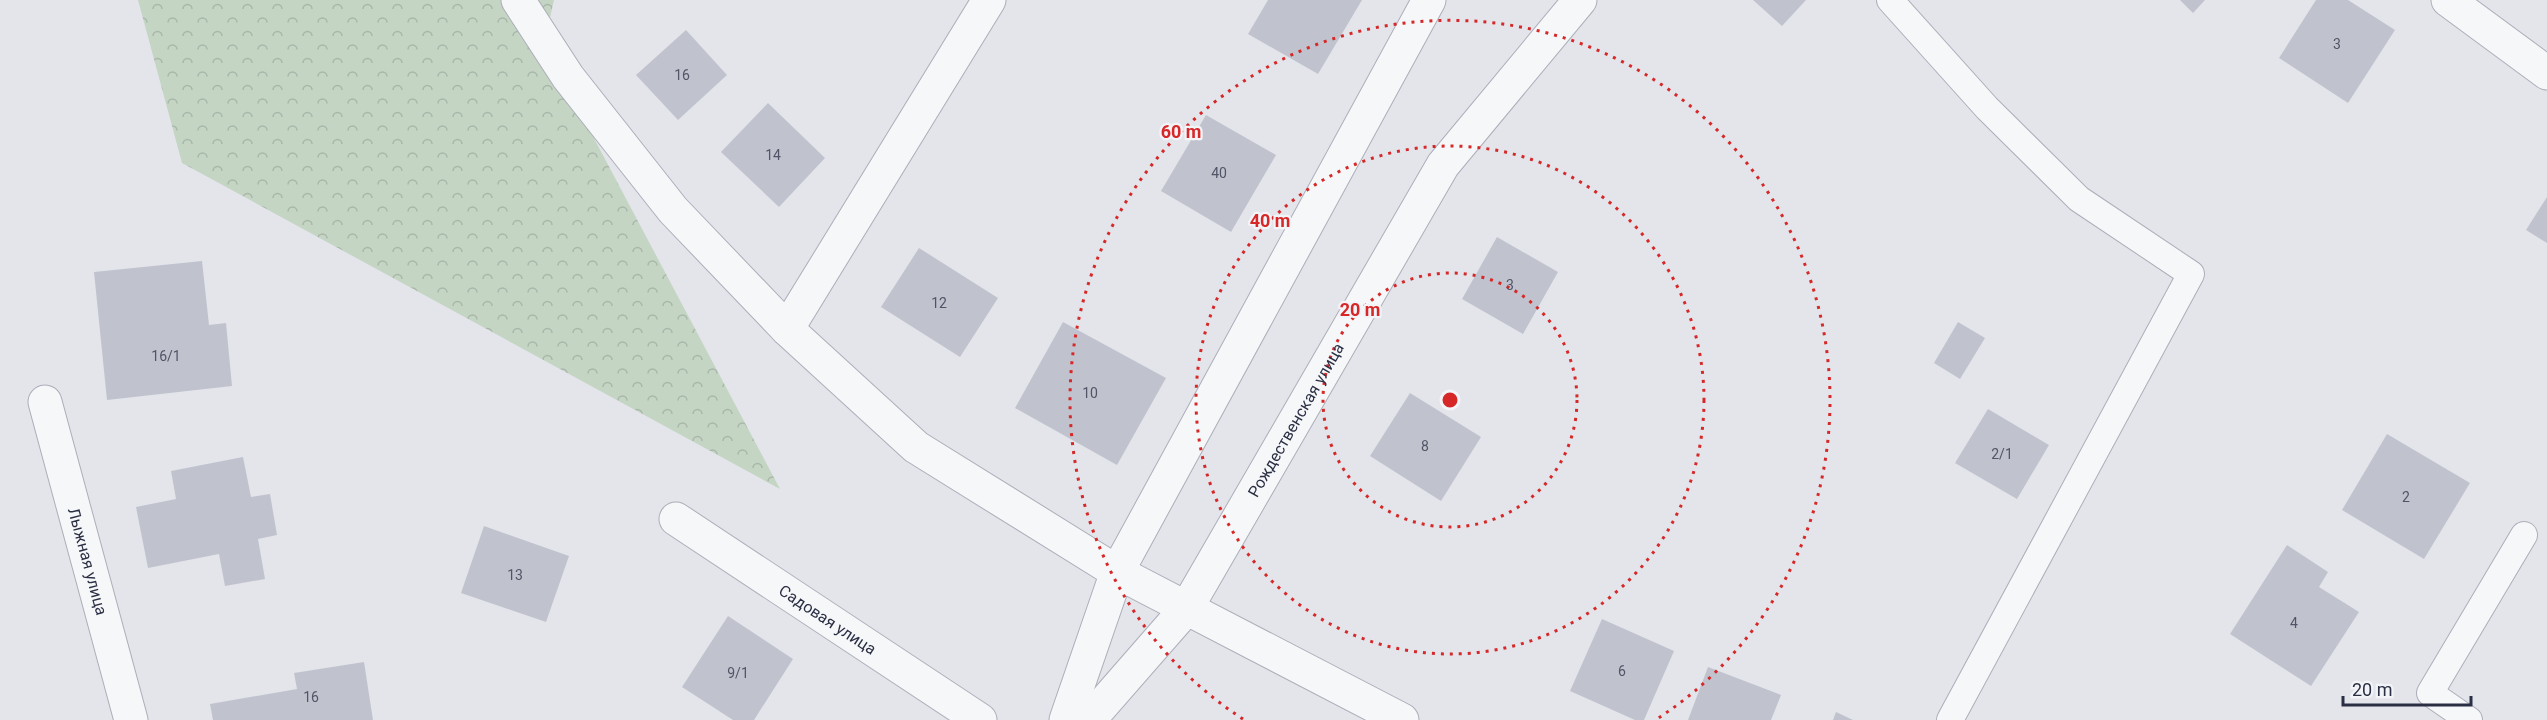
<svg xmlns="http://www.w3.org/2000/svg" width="2547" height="720" viewBox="0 0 2547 720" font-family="Roboto,sans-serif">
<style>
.forest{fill:url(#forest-crowns)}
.building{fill:#c0c3ce}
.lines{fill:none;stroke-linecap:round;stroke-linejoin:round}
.lane-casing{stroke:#acaeb9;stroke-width:28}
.street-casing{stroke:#acaeb9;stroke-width:35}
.lane{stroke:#f6f7f9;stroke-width:26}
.street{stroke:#f6f7f9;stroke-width:33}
.ring{fill:none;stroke:#d62828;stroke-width:3;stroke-dasharray:3 6}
.labels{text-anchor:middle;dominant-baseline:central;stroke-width:4.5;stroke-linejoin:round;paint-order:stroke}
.number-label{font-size:14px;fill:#505466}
.street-label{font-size:16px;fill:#2b2f44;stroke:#f3f4f8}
.centre{fill:#d62828;stroke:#f3f4f8;stroke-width:3}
.ring-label{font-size:18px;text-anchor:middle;font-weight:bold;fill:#d62828;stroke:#f3f4f8;stroke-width:4.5;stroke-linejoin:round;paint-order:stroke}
</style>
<defs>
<pattern id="forest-crowns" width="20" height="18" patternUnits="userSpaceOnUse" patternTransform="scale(1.5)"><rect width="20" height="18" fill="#c5d5c4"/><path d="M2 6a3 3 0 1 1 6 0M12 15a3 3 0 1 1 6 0" fill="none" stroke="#a9b7aa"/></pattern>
</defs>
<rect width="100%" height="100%" fill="#e3e5eb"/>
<path class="forest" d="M138,0H554L544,44L780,489L182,163Z"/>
<path class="building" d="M1268,0H1362L1318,74L1248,34Z
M1753,0H1806L1782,26Z
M2180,0H2205L2193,13Z
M2316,0H2348L2395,30L2348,103L2279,58Z
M686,30L727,75L678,120L636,75Z
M768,103L825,158L779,207L721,152Z
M1206,115L1276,155L1231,232L1161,191Z
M2547,197V243L2526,230Z
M1497,237L1558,272L1523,334L1462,299Z
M919,248L998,298L960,357L881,307Z
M202,261L209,325L226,323L232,386L107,400L94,272Z
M1063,322L1166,378L1117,465L1015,408Z
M1958,322L1985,338L1960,379L1934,363Z
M1410,393L1481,437L1441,501L1370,456Z
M1988,409L2049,445L2017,499L1955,463Z
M2387,434L2470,483L2424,559L2342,510Z
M243,457L251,497L270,494L277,535L258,539L265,579L225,586L219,554L148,568L136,507L176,499L171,471Z
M484,526L569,556L546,622L461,593Z
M2287,545L2328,572L2319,587L2359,612L2311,686L2230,634Z
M728,616L793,659L754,720H733L682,687Z
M1602,619L1674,651L1644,720H1635L1570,691Z
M364,662L373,720H213L210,704L297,689L294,673Z
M1708,667L1781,695L1771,720H1688Z
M1836,712L1853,720H1833Z"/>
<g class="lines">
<g class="lane-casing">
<path id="lane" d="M1890,0L1987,108L2079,199L2191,274L1950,720
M2469,720L2430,693L2524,535"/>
</g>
<g class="street-casing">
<g id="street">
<path d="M518,0L568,77L673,210L787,329L916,447L1117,572L1402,720"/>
<path d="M2448,0L2547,73"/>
<path d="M787,329L989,0"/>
<path id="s1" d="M45,402L131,720"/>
<path id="s2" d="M676,519L980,720"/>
<path d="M1066,720L1117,572L1429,0"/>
<path id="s3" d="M1089,720L1186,609L1443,165L1580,0"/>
</g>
</g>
<use href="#lane" class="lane"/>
<use href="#street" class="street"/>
</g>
<g class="ring">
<circle cx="1450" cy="400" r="127"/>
<circle cx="1450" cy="400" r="254"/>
<path d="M1243 719A380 380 0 1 1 1657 719"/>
</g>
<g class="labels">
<g class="number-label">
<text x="2337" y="44">3</text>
<text x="682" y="75">16</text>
<text x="773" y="155">14</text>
<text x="1219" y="173">40</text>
<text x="1510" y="285">3</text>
<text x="939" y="303">12</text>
<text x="166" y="356">16/1</text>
<text x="1090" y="393">10</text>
<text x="1425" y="446">8</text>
<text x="2002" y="454">2/1</text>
<text x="2406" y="497">2</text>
<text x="515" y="575">13</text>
<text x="2294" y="623">4</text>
<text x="1622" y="671">6</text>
<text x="738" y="673">9/1</text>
<text x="311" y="697">16</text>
</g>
<g class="street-label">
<text stroke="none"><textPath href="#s3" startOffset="366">Рождественская улица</textPath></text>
<text stroke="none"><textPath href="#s1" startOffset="165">Лыжная улица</textPath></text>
<text stroke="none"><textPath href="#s2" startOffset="182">Садовая улица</textPath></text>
</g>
</g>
<circle cx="1450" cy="400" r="9" class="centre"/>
<g class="ring-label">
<text x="1181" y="138">60 m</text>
<text x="1270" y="227">40 m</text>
<text x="1360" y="316">20 m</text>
</g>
<path d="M2343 696v9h128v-9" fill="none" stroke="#2b2f44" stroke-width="3"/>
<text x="2352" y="696" font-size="18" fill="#2b2f44" stroke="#f3f4f8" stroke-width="4.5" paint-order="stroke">20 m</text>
</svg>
